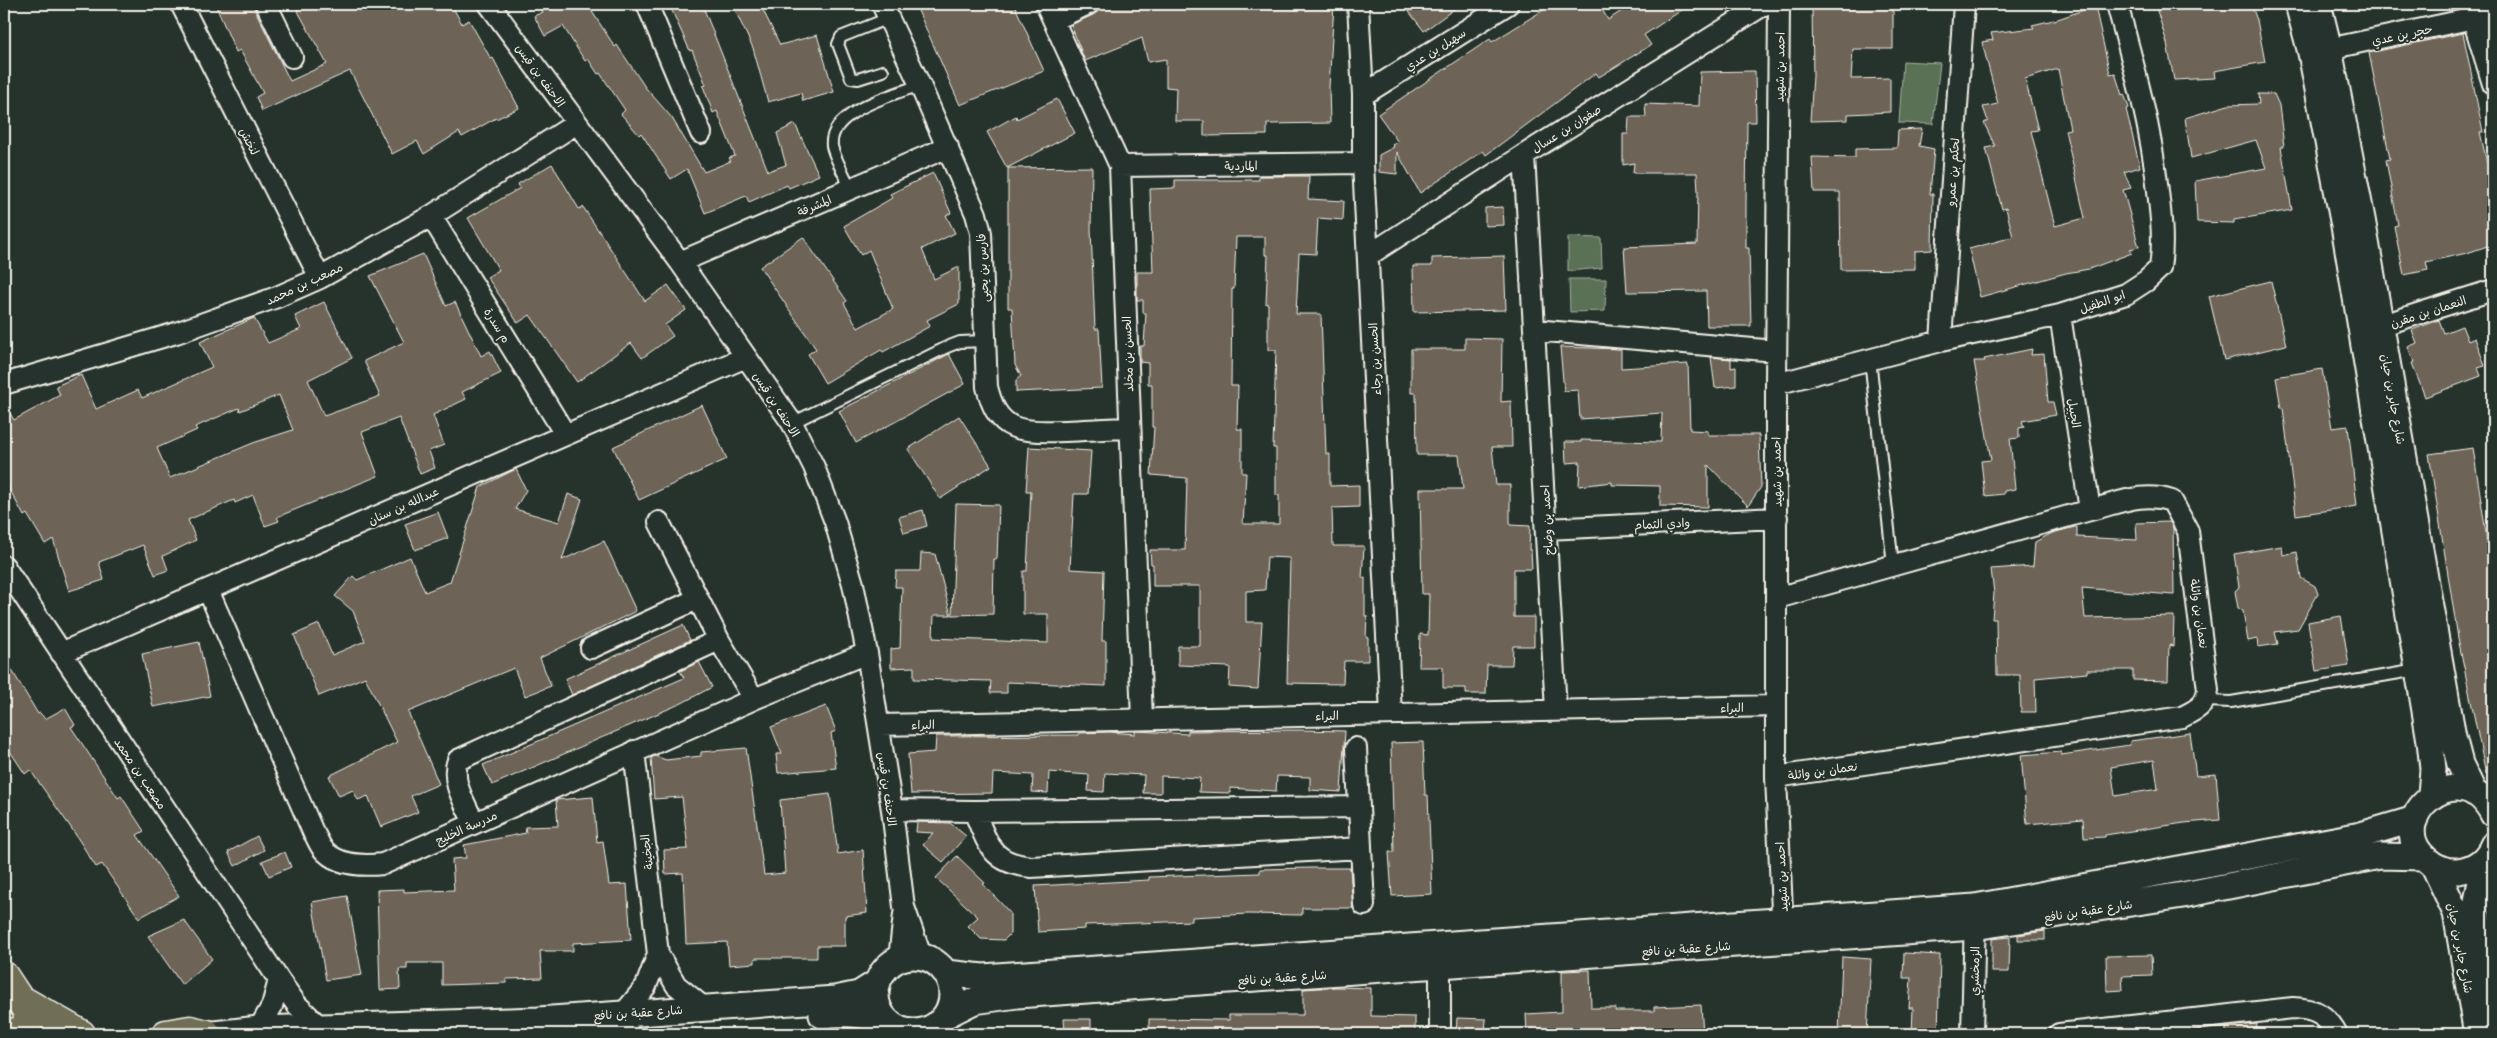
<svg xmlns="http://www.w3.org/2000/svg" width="2497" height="1038" viewBox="0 0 2497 1038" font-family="Mali,'Playpen Sans Arabic',sans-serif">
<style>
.green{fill:#5a7156;stroke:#a7b19f}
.building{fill:#6d6456;stroke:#f4f1e8;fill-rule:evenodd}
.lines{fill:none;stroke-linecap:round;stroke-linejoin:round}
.service-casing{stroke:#f4f1e8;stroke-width:14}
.minor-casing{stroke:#f4f1e8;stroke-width:24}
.tertiary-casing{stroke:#f4f1e8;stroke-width:29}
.primary-casing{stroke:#f4f1e8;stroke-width:31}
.service{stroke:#26332d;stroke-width:10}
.minor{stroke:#26332d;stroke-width:20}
.tertiary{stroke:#26332d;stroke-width:25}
.primary{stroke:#716e59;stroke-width:28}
.labels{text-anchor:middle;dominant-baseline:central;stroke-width:4.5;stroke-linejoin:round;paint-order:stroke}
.street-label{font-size:12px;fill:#f4f1e8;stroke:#26332d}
</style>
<rect width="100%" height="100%" fill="#26332d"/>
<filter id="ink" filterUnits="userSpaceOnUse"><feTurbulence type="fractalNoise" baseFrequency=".02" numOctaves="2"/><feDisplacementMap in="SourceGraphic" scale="10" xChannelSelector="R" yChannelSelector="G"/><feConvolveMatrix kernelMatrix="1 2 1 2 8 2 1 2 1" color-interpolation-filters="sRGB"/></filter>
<g filter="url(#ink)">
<path class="green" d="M1903,61L1940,63L1933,124L1899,123Z
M1568,237L1601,238L1602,268L1568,271Z
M1569,279H1606L1605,311L1570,312Z"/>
<path class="building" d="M215,4H252L290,81L327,64L294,4H451L462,24L469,20L491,59L493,58L519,108L496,119V118L462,137L459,132L424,154L417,141L392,154L350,71L262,111L256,97L263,93L240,50L236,52Z
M538,4H587L615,47L617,45L645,87L672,118L704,172L731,161L729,158L735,156L717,111L713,113L703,86L706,85L692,50L690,51L669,4H702L768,171L786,165L777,133L795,124L819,175L789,188L787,185L749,202L746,196L705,213L687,169L671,179L641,133L639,135L621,114L625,110L600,73L598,74L588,59L585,61L563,26L545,36L534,16L543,12Z
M732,4H760L780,45L817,35L834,92L803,101L801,93L768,102L753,48Z
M915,4H1014L1044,71L960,105Z
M1109,4H1334L1329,87L1330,123L1267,124V135L1204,136V121H1175L1176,88L1166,87V59L1148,62L1142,38L1085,61L1071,25L1093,15L1099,11V9Z
M1403,4H1461L1424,31Z
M1553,4H1599L1608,20L1632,4H1691L1644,35L1651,45L1599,77L1596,73L1486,155L1483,151L1420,193L1397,152V174L1379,172V155L1394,147L1392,145L1398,142L1378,114L1490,39L1492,42Z
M1812,4H1893V49H1853L1851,79L1890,78V112L1848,114V120L1810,121L1813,76Z
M2155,4H2251L2257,20L2265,62L2214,71L2215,78L2174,80L2167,43Z
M2095,6L2110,74L2115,73L2122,95L2124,94L2129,108L2126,109L2140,167L2124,172L2131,188L2123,190L2139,247L2130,249L2132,253L2089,269L2066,273L1980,297L1969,249L2013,237L2006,208L2002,209L1986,148L1995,146L1984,123L1988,121L1983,107L1998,104L1982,42L1993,40L1991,33L2034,28L2032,25L2058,19ZM2058,69L2070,129L2065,130L2085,218L2055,226L2031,131L2038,130L2025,79Z
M2463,33L2483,132H2480L2493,190V244L2467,253L2426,262L2428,270L2404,275L2394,226L2398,225L2386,160L2390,159L2369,53Z
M1755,71L1756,122H1747L1746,204V248H1749L1751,326H1707L1706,291L1627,292L1624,247L1697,244L1698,192L1697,173H1633L1634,163L1623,165V134H1628L1629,117H1646L1645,104L1699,106L1700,72Z
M2258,94H2274L2279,105L2284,147H2281L2292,210L2234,220V223L2197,222L2195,181L2266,168L2256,140L2191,158L2185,118L2228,105L2259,104Z
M1057,99L1075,133L1007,168L987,132L1016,116L1017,119Z
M1922,129L1919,146L1934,149L1930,194H1933L1932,250L1915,251V269L1841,270L1840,192H1814L1812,157L1855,158V149L1897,148L1898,130Z
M552,164L579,209L583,207L645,301L668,285L686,310L665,325L673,336L642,358L631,343L577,382L530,315L518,323L487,277L499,270L468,218L520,188L518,184Z
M1092,167L1091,229L1095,329H1099L1102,388L1016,392V380L1021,376L1015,365L1012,308H1008V168Z
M933,173L951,213L946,215L955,233L922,249L934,279L959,267V304L927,320L930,326L883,352L881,350L825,383L808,354L816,349L760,267L803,237L847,301L844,303L858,328L893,309L869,250L861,255L844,226L892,198L890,194Z
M1259,176H1309L1308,199L1344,201L1343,220L1318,218L1316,254L1299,253L1296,314H1321L1326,454H1330V486L1359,485V507L1332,508L1333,546H1364L1362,578H1365V616H1367L1366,637H1368V661H1344L1343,684L1287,683L1290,558L1267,557L1265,590L1246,591V622H1262L1258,689L1229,687L1230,667L1178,665V646H1200V586H1153V564H1151L1150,550H1185L1187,478L1151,475L1154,427H1152V384H1148V363L1140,362V346H1144L1146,313H1143V300H1137V272H1153L1150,189L1175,188V180H1259ZM1236,237H1265V255H1268L1266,304H1268V350H1276L1273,448H1276V495H1279V524H1243L1246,473H1242V429H1237L1238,386H1231L1232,289H1234Z
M1503,207L1504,225L1485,226V208Z
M423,254L446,306L455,302L481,356L490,351L501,373L462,392L466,399L433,415L444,445L429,451L435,468L420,474L399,418L362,432L378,476L277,517L279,521L265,526L253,495L235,503L234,500L188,520L196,540L163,556L168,570L155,575L143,545L99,562L104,580L69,591L53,539L45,544L27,514L24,516L4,479V403L14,420L60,395L56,386L81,375L96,409L138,390L142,398L212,367L200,342L254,318L268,343L301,329L295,316L324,302L352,358L308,380L324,416L380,396L364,361L404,342L370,276ZM279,395L293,430L253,443L170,478L157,448L197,430L195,427L239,408L240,411Z
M1504,256L1506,310L1414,312L1413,266H1432V258Z
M2271,281L2286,345L2224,360L2209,296Z
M2439,320L2444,333L2462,326L2468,341L2475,338L2485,366L2478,368L2481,376L2425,397L2412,363L2414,362L2408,347L2417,343L2412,330Z
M1465,338L1502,339L1501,402L1511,401L1512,447H1492L1496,485H1510V525L1530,526L1529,550H1531L1532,569H1514V617H1534V646H1513L1512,665H1487L1486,694H1466V688H1443V667H1419L1420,634L1428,635L1429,594H1422L1420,489H1463L1459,455H1417L1416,393H1411V349H1465Z
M1560,347L1621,349V368L1688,364L1690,430L1708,431V435H1759L1761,487L1748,506L1708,465V507L1660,506V486L1612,485V482L1579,486L1580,462L1566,463L1565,442H1581V440L1661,442L1662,413L1580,419L1578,390L1564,391Z
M2032,349L2031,355L2044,354L2048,402H2053L2056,415L2022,421L2024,427L2019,428V438L2010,439L2015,489L2004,491V494L1985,496L1981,461L1991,460L1974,361H1985L1984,359Z
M949,354L965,384L856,443L839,411Z
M1711,357L1731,359V368L1736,367V386L1715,388Z
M2322,369L2332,428L2348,426L2357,506L2296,515L2283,408H2281L2276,377Z
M702,405L727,459L639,500L613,447Z
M959,416L991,466L940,499L908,449Z
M1029,447L1091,451L1088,494H1074L1070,569L1104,571L1102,641H1106V686L1007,682V693H990L991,681L914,679V667L891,668V649L900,648L902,587H895L896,571H920L921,553L935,554L951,615H934L933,638L1048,643V614H1023V571H1027L1031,491H1026Z
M2473,448L2493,579V633H2489L2493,652V773L2486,774L2458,638L2429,454Z
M516,469L526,490L515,509L559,522L568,494L582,499L562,560L604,541L636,611L540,658L551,686L525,696L514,668L408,712L439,784L411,796L418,812L381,827L368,796L358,800L353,790L339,796L329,776L397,742L365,677L319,696L294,635L319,624L332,655L365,641L353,611L335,596L353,576L357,580L410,557L425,592L450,582L480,487Z
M956,504L999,505L997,559H994L993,614L952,615Z
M923,510L927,526L904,533L899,517Z
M438,512L448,538L415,550L405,524Z
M2170,522L2173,527L2174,595L2082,588L2085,618L2174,616L2173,646L2169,645L2168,681L2133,680V670H2087V673L2035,678L2036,712H2021L2020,675H1997L1996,619H1992L1994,593L1991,569L2033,566L2035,542L2052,533L2075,527H2077V537L2137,540L2136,523Z
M2282,546L2283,555L2297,552L2301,578L2315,586L2318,594L2298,629L2275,632L2278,644L2258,647L2257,639L2248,641L2243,611L2238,608L2235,591L2239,587L2234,554Z
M2341,616L2349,666L2316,671L2308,622Z
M683,625L690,640L572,695L565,679Z
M199,642L210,696L153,707L142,654Z
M4,657L38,714L40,713L45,719L65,708L75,725L71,727L118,798L121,796L144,831L137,835L179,896L139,918L102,864L96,867L72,829L30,770L25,774L4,742Z
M699,662L712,687L682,703L492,785L483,765L684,678L680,671Z
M826,706L836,731L831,733L836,768L778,773L776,754H782L771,727Z
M1300,730L1345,731L1341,792L1310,790V777L1277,776L1276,791L1230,788V793L1199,792L1200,778L1161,776V793H1143L1144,775L1105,773L1104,792L1088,791L1089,775L1049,772L1048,793L1032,792L1033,775L993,773L992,793L911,794L908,754L935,752L936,736L1079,735V733L1109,732L1135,734V731H1138L1188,734V731Z
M2190,733L2196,776L2216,774L2220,820L2184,823L2105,835V837L2084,838L2083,819L2027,824L2021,755L2061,752V755L2130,745V741ZM2154,760L2158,789L2115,796L2111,767Z
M1423,742L1425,795H1428L1432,894L1392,896L1389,852H1394L1391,743Z
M746,748L764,875L785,873L780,800L830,794L838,854L863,850L867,913L845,916V946H817V958H755V963L729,965L727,942L686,944L683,873L665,874L664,850L688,849L682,797L654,799L651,758L655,756L666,760L701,756V752Z
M593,797L597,842L603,841L609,885L627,884L631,940L573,943V951H540L542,978L506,979V983L442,985V963H407V969H399L400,989L380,990L377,890L404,889V892L454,890L452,859L466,858L464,845L526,833L525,827L558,826L556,800Z
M917,822L950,823L966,836L943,862L923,845L933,833L916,832Z
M257,836L264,850L235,866L228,852Z
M285,852L291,867L269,876L262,861Z
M957,856L985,883L983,884L1010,913V934L1004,940L981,939L968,926L978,917L936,878Z
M1314,868H1350L1353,908H1302V915L1248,914L1192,917V921L1085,925V929L1038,932L1035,886L1149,880V877L1260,873V869Z
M347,896L362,975L326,980L312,902Z
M184,920L212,959L182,985L148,936Z
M2045,931V940H2018V935Z
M2010,937L2009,972H1992V939Z
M1904,953L1940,955L1938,1034H1912L1913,1008H1909L1911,978H1903Z
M2151,955L2152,975L2122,976L2123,990L2107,991L2106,956Z
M1842,957L1871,959L1867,1034H1839Z
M1590,970L1591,1008H1616L1615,1011H1654V1007L1701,1005L1703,1034H1527L1526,1014L1562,1012V971Z
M1335,987L1371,988V1016L1415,1017V1034H1149V1019L1229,1020V1015H1303V989Z
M1457,1018L1486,1019L1485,1034H1456Z
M1064,1019H1091V1034H1065Z
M2257,1024L2256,1034H2226V1027Z
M815,1027L855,1029L857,1034H815Z"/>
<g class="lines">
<g class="service-casing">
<path id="service" d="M883,71L858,79L851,78L838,44L841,37L889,18
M851,189C846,178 834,157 832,146C828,111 896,94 920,85
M1870,359L1893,565
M792,423L947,347L960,342L984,341
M2206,701L2231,702L2417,670"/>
</g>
<g class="minor-casing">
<path id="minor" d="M181,4L320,278
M266,4L292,57
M489,4L680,262L792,423L814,467L835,522L853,584L867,653L892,810L904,907L921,956
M647,4L701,133
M882,4L920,85L976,214L981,233L987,387C991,403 997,420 1014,427C1036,436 1103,428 1130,428
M1046,4L1120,166L1142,719
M1358,4L1363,95V163L1391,714
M1779,4L1776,384V777L1783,934
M2473,19L2493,84
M1054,20L1088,4
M2314,52L2493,14
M1363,95L1508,4
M1524,155L1556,710
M1120,166L1363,163
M431,216L565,434
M1369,255L1524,155L1765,4
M680,262L948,147
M2060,315L2090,510
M1534,330L1776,351
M2367,330L2493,290
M1941,341L1964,4
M4,384L176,333L277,297L320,278L431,216L577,123
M1776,384L1941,341L2060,315L2126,294L2146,281L2160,268C2164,241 2161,217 2158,191C2151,127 2134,66 2117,4
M659,522L719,640L754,699
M1546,529L1777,518
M4,566L279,980L297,1005L320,1027
M208,590L313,832C317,837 319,845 323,849C337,866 364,866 383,864L754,699L867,653
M591,648L697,599
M61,653L746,357
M879,725L1776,706
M1356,748L1364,905
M634,751L658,954L676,985L703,1007
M1776,777L2182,717C2196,710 2205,706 2208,690L2188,531L2172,501C2143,491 2119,503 2090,510L1777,598
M1359,807L974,811C988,844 991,863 1031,867L1361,848
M892,810L974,811
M474,823C465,803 450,781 458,760L719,640
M899,959L904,914
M624,1013L646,986L658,954
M259,1029L272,1006L279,980
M911,1032L912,1034
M931,1034V1028
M1440,1034V966L1443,952
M1972,1034L1975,914
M2059,1034L2293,1008C2315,1009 2327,1015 2337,1034"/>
</g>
<g class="tertiary-casing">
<path id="tertiary" d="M2298,4L2311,53L2344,226L2430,741L2433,769L2431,795
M2318,4L2329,49L2362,219L2453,737L2460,764L2474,793
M2493,814C2461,750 2380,820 2426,859C2435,867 2445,872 2458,871C2474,869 2487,860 2493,845
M2486,857L2476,906L2493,1010
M2434,866L2456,913L2477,1034
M876 994a38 38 0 1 1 76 0a38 38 0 1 1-76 0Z
M946,973L983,977L1975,907L2361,835L2415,819
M822,1015C850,1012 864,1014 890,1023
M946,1015L974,1001L1017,995L1974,927L2183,895L2380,856L2423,857
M214,1034L259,1029L538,1020L835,999L859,994L878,982
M580,1034L625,1031"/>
</g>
<g class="primary-casing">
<path id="primary" d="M4,976L29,1014
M20,999L81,1034
M4,1032L17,1033L27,1027L28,1012
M166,1034L190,1030L207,1034"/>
</g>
<use href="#service" class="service"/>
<use href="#minor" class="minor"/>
<use href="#tertiary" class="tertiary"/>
<use href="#primary" class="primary"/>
</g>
</g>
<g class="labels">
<g class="street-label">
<text transform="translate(2402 34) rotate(-12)">حجر بن عدي</text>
<text transform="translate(1435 49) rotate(-32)">سهيل بن عدي</text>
<text transform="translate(1779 67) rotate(-89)">احمد بن شهيد</text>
<text transform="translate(541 75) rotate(54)">الاحنف بن قيس</text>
<text transform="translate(1566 128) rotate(-32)">صفوان بن عسال</text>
<text transform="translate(250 141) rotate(63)">لنخش</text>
<text transform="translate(1241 165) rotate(-1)">الماردية</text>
<text transform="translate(1952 172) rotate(-86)">لحكم بن عمرو</text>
<text transform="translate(814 205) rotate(-23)">المشرفة</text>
<text transform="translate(982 268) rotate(-93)">فارس بن يحيى</text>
<text transform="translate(304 283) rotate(-25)">مصعب بن محمد</text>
<text transform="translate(2102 301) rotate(-19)">ابو الطفيل</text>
<text transform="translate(2428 311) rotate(-18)">النعمان بن مقرن</text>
<text transform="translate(498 325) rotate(58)">م سدرة</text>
<text transform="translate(1127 354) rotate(-92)">الحسن بن مخلد</text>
<text transform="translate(1374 359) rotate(-93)">الحسن بن رجاء</text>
<text transform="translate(2394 399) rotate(80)">شارع جابر بن حيان</text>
<text transform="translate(777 404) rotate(57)">الاحنف بن قيس</text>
<text transform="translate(2075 413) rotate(81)">الجبيل</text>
<text transform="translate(1776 472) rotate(-91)">احمد بن شهيد</text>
<text transform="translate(403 505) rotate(-24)">عبدالله بن سنان</text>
<text transform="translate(1546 520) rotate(-93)">احمد بن وضاح</text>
<text transform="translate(1662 523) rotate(-3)">وادي الثمام</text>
<text transform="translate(2200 614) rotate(82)">نعمان بن وائلة</text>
<text transform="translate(1732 707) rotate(-1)">البراء</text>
<text transform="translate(1327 715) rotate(-1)">البراء</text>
<text transform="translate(923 724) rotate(-1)">البراء</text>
<text transform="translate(1823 770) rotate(-8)">نعمان بن وائلة</text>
<text transform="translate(141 773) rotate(56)">مصعب بن محمد</text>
<text transform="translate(888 789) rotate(82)">الاحنف بن قيس</text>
<text transform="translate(466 827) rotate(-24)">مدرسة الخليج</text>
<text transform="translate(646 852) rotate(-97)">الجخينة</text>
<text transform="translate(1781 877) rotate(-93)">احمد بن شهيد</text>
<text transform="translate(2088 910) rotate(-9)">شارع عقبة بن نافع</text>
<text transform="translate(1686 948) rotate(-4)">شارع عقبة بن نافع</text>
<text transform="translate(2461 948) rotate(79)">شارع جابر بن حيان</text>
<text transform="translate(1974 971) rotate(-89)">الزمخشري</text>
<text transform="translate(1282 977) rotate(-4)">شارع عقبة بن نافع</text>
<text transform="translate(638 1012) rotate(-4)">شارع عقبة بن نافع</text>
</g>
</g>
<rect width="2497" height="1038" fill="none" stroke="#26332d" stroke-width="20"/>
<rect x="10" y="10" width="2477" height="1018" fill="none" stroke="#f4f1e8" stroke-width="2" filter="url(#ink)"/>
</svg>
